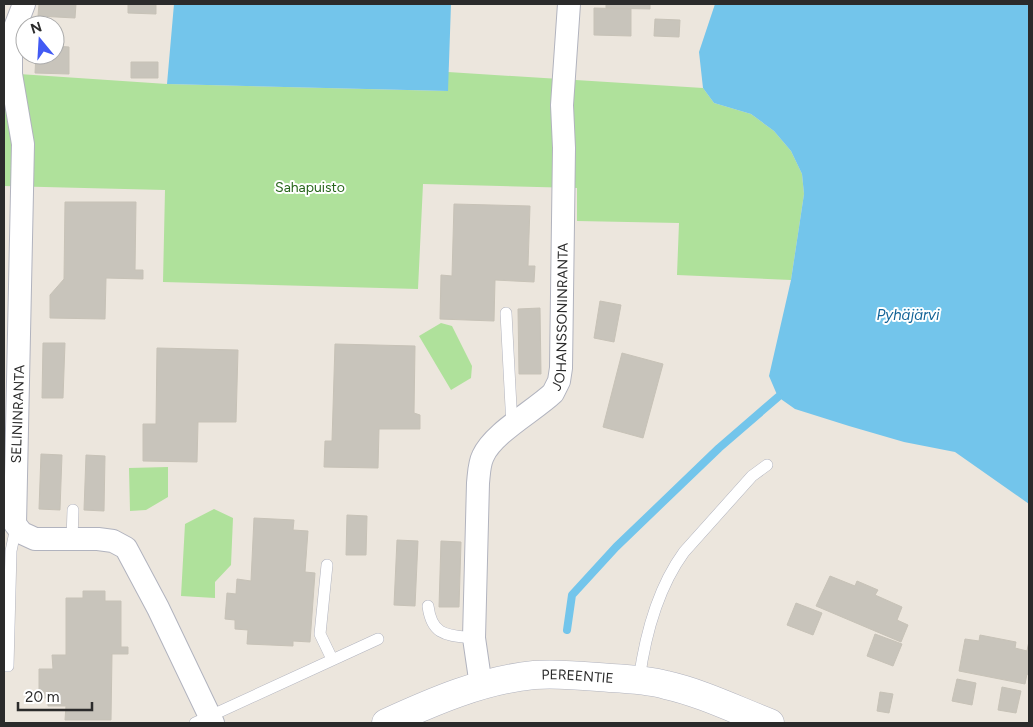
<svg xmlns="http://www.w3.org/2000/svg" width="1033" height="727" viewBox="0 0 1033 727" font-family="Figtree,sans-serif">
<style>
.green{fill:#afe19b}
.water{fill:#73c5eb}
.lines{fill:none;stroke-linecap:round;stroke-linejoin:round}
.stream{stroke:#73c5eb;stroke-width:8}
.building{fill:#c8c4bb;stroke:#c7c2b7}
.service-casing{stroke:#b1b3be;stroke-width:12}
.minor-casing{stroke:#b1b3be;stroke-width:24}
.tertiary-casing{stroke:#b1b3be;stroke-width:29}
.service{stroke:#fff;stroke-width:11}
.minor{stroke:#fff;stroke-width:22}
.tertiary{stroke:#fff;stroke-width:28}
.labels{text-anchor:middle;dominant-baseline:central;stroke-width:4;stroke-linejoin:round;paint-order:stroke}
.park-label{font-size:14px;fill:#28661c;stroke:#fff}
.street-label{font-size:14px;fill:#2b2b2b;stroke:#fff}
.water-label{font-size:15px;font-style:italic;fill:#126397;stroke:#fff}
</style>
<rect width="100%" height="100%" fill="#ece6dd"/>
<path class="green" d="M448,72L703,88L714,103L751,114L774,131L791,151L802,174L804,194L791,280L677,275L679,223L577,221V188L423,184L418,289L163,282L165,190L4,186V73L167,84L447,91Z
M441,323L452,326L472,366L471,378L451,390L419,336Z
M168,467V497L146,510L130,511L129,468Z
M214,509L233,518L231,565L215,582V598L181,596L185,524Z"/>
<path class="water" d="M174,4H451L448,91L167,84Z
M715,4H1029V504L955,452L904,442L849,426L795,409L778,397L769,376L791,280L804,194L802,174L791,151L774,131L751,114L714,103L703,88L699,52Z"/>
<g class="lines">
<path class="stream" d="M567,630L572,595L616,547L719,448L778,397"/>
</g>
<path class="building" d="M39,4H76L75,18L38,16Z
M128,4H156V14L128,13Z
M606,4H650V9L606,8Z
M594,8L631,9V36L594,35Z
M655,19L680,20L679,37L654,36Z
M55,46L69,47V74L35,73L36,55H55Z
M131,62H158V78H131Z
M65,202H136L135,270H143V279L106,278L105,319L50,318V295L64,279Z
M454,204L530,206L528,266H535L534,282L495,280L494,321L440,319L441,275L452,276Z
M600,301L621,305L614,342L594,338Z
M540,308L541,374H519L518,309Z
M43,343H65L63,398H42Z
M335,344L415,346L414,413L420,415V429H379L378,468L324,467L325,441H332Z
M157,348L238,350L236,422H198L197,462L143,461V424H156Z
M622,353L663,364L643,438L603,427Z
M41,454L62,455L60,510L39,509Z
M86,455L105,456L104,511L84,510Z
M347,515L367,516L366,555H346Z
M254,518L294,520L293,530L308,531L305,572L315,573L310,642L293,641V646L247,644L248,630L235,629V620L225,619L227,593L236,594L237,579L251,581Z
M397,540L418,541L415,606L394,605Z
M441,541L461,542L459,607H439Z
M830,576L855,586L857,581L878,590L875,595L902,607L897,620L908,625L901,642L816,606Z
M83,591H105V601H121V647H128V654H112L111,720H65L66,706H48V698H39V669H53L52,655H66V598H83Z
M796,603L822,613L813,635L787,625Z
M875,634L902,644L893,666L867,656Z
M980,635L1016,642L1015,648L1027,651L1029,641V675L1027,674L1025,684L959,671L965,639L979,641Z
M957,679L976,683L972,705L952,701Z
M1002,687L1021,691L1016,713L998,710Z
M880,692L893,694L889,713L877,711Z"/>
<g class="lines">
<g class="service-casing">
<path id="service" d="M506,313L512,426
M72,539L73,510
M327,565L320,634L332,659
M428,606C432,637 448,635 474,638
M4,666H8L11,551L16,527
M639,680C645,636 657,589 684,552L752,476L767,465
M195,723L378,639"/>
</g>
<g class="minor-casing">
<g id="minor">
<path d="M24,4L14,30L11,51V74L23,144L15,524L22,533L35,539H98L113,541L126,548L158,608L213,723"/>
<path id="s1" d="M481,686L474,638L478,483C479,474 479,464 483,456C493,433 534,411 553,393L559,381L561,368L564,148L562,105L569,4"/>
</g>
</g>
<g class="tertiary-casing">
<g id="tertiary">
<path id="s2" d="M386,723C432,702 482,680 534,675C559,673 585,676 610,678C628,679 648,680 666,685C702,693 736,710 770,723"/>
</g>
</g>
<use href="#service" class="service"/>
<use href="#minor" class="minor"/>
<use href="#tertiary" class="tertiary"/>
</g>
<g class="labels">
<g class="park-label">
<text x="310" y="187">Sahapuisto</text>
</g>
<g class="street-label">
<text stroke="none"><textPath href="#s1" startOffset="404">JOHANSSONINRANTA</textPath></text>
<text transform="translate(18 414) rotate(-88)">SELININRANTA</text>
<text stroke="none"><textPath href="#s2" startOffset="200">PEREENTIE</textPath></text>
</g>
<g class="water-label">
<text x="908" y="315">Pyhäjärvi</text>
</g>
</g>
<rect width="1033" height="727" fill="none" stroke="#2b2b2b" stroke-width="10"/>
<g transform="translate(40 40) rotate(342)"><circle r="24" fill="#ffffff" stroke="#aaaaaa"/>
<path d="M0-4L9 19L0 12L-9 19Z" fill="#425af4"/>
<text y="-8" font-size="14" font-weight="bold" text-anchor="middle" fill="#2b2b2b">N</text>
</g>
<path d="M18 702v8h74v-8" fill="none" stroke="#2b2b2b" stroke-width="2.5"/>
<text x="25" y="702" font-size="15" fill="#2b2b2b" stroke="#ffffff" stroke-width="4" paint-order="stroke">20 m</text>
</svg>
